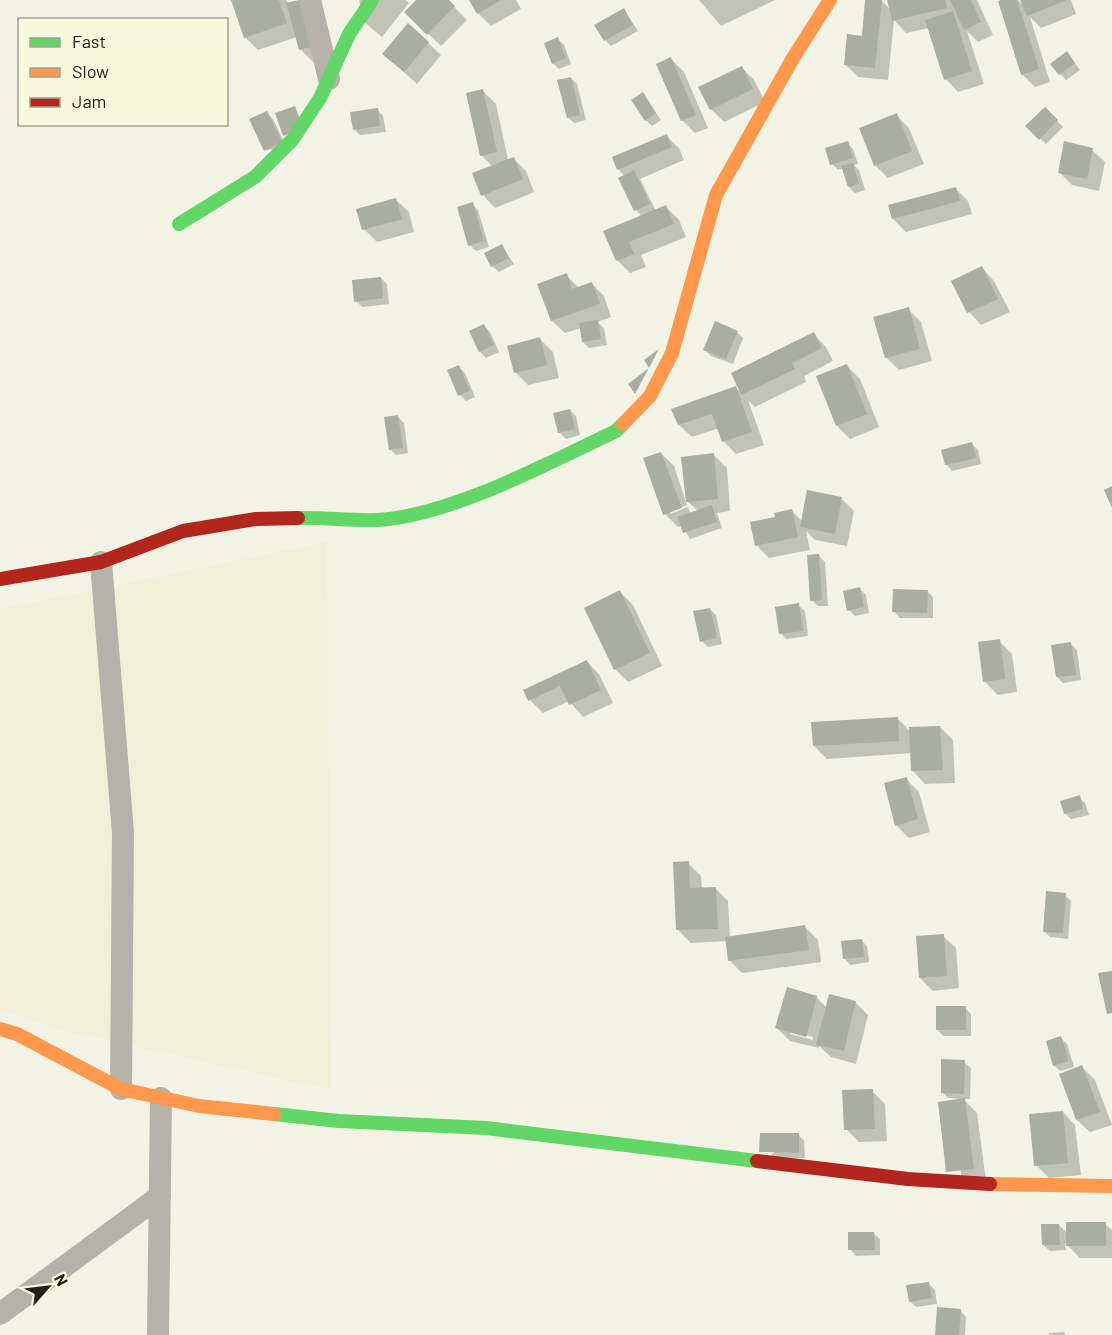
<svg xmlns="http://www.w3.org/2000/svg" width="1112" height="1335" viewBox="0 0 1112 1335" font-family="Barlow,sans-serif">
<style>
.built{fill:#eef1d7}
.shadow{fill:#0003;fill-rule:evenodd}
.building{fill:#a9aea0}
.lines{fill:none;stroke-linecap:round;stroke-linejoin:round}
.street{stroke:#b4b2a9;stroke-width:22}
.fast{stroke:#63d668;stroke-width:14}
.slow{stroke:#ff974d;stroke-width:14}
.jam{stroke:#b3261e;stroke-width:14}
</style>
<rect width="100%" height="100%" fill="#f2f3e4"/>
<path class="built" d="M327,542L331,1090L62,1030L0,1010V609Z"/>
<path class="shadow" d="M233,0H286L333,57L313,62L300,49L297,37L258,50L245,37Z
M359,0H405L409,3L382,37L364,22Z
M418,0H447L467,20L441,46L406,12Z
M471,0H516L521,9L491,26L478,13Z
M699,0H775L721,26Z
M866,0H881L891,10L888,0H977L993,35L978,42L967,31L984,84L958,92L946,79L929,28L906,33L894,20L888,80L858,77L845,64L863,37Z
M1006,0H1018L1025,7L1022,0H1071L1076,14L1041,28L1030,17L1050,82L1035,87L1022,74Z
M624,10L638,31L611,46L605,40Z
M557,39L564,45L571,64L559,69L553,63Z
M428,43L441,55L417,84L384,54Z
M1067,53L1080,70L1066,80L1060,74Z
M671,59L684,72L708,128L695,133L682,120Z
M742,68L754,80L765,102L724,122L711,109Z
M571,78L577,84L586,120L574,123L568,117Z
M483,91L496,104L508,160L513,158L526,171L534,192L495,208L483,195L492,166L481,155Z
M643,94L661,120L652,126L646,120Z
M377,109L383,116L386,132L360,135L354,129Z
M1045,109L1063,127L1046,144L1028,126Z
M267,113L273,119L287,148L265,150Z
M896,115L909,128L924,164L888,178L875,165Z
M666,136L679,148L684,160L640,179L656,211L666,207L679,220L686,237L641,255L646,267L630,273L617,260L642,217L636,210L620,179L625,176L618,169Z
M847,143L853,149L858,164L854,165L859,170L865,190L855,193L849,187L844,168L838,170L832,164Z
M1092,150L1105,162L1099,191L1072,185L1059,172Z
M955,188L968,201L972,214L906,232L893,219L890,206Z
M396,200L409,212L414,232L377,242L364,229Z
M472,204L478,210L489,247L476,251L470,245Z
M502,246L514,264L499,272L492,266Z
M982,268L994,281L1010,312L981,325L969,312L953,282Z
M566,275L579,288L592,284L604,296L611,317L597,322L604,328L607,345L589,348L583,342L581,328L565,333L552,321Z
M381,278L387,284L389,304L362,307L356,301Z
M908,309L921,322L932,361L899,370L886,357Z
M484,326L490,332L499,352L486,358L480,352L471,332Z
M737,332L743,338L733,364L711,356L705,350Z
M813,334L826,347L833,361L804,376L806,382L755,407L748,400L764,445L736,454L723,441L719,428L692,437L679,425L736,388L742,394Z
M540,339L553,352L559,378L528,385L515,372Z
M847,366L860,379L879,427L850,439L837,426L818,377Z
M459,367L465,373L475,397L466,401L460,395Z
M570,410L576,416L580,435L566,439L559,432Z
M398,417L404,423L408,453L396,455L390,449Z
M972,444L978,450L981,464L952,471L946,464Z
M661,453L674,466L687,505L670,511V514L688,507L691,514L698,511L686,500L714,455L727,468L730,511L717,513L722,528L690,539L682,526L678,527L665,514Z
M841,498L854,511L847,546L815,540L806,531L810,550L769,558L756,545L777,518L792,511L803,522Z
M819,556L825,562L828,606H818L812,600Z
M860,589L866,595L869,613L855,616L849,610Z
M927,591L933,597V618H900L894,611Z
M620,592L633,605L662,666L628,682L615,669Z
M798,605L805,611L808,636L786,639L780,633Z
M710,609L716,615L722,644L708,647L702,641Z
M999,641L1012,654L1017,692L998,695L985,682Z
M1071,644L1077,650L1081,680L1063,683L1057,677Z
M586,661L599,674L613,703L583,717L569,701L543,713L530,700L525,690Z
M897,718L911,732L940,727L953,740L955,783L925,784L913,771L912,753L827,759L814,746Z
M906,779L919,792L930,832L909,838L896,825Z
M1079,797L1085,803L1089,815L1071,819L1065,813Z
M688,863L701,876L702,889L715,888L728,901L730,938L805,927L818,940L821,962L742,973L729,960L727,941L691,943L678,930Z
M1065,895L1071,901L1068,939L1050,937L1044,931Z
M943,936L956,948L959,988L933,991L920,978Z
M861,940L867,946L869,962L850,965L844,958Z
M816,997L827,1008L855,1002L868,1015L856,1064L831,1057L819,1046V1048L790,1041L777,1028ZM790,1031L813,1037V1040L790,1034Z
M965,1008L971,1014V1036H943L937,1029Z
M1061,1038L1067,1044L1074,1067L1060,1071L1054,1065Z
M964,1062L971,1068L970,1099H963L977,1113L986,1181L961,1185L960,1099L948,1098L942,1092Z
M1082,1067L1095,1080L1112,1125L1090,1132L1077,1120L1061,1075Z
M872,1091L885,1104L887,1141L859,1142L846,1129Z
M1063,1112L1075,1125L1081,1175L1049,1178L1036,1165Z
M798,1134L804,1141L805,1158H767Z
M1105,1224L1112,1230V1258H1080L1065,1243L1066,1250L1050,1251L1043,1245L1059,1225L1068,1234Z
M873,1233L880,1239V1255L856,1256L850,1249Z
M928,1283L935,1290L937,1304L916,1307L910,1301Z
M960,1310L966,1317L965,1335H937Z
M1064,1332L1066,1335H1049V1333Z"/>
<path class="building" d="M231,0H279L287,23L244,38Z
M299,0H309L321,45L299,50L286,3Z
M416,0H449L455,6L427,35L404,12Z
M469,0H501L477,14Z
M865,0H882L875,68L844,65L847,34L862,36Z
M887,0H945L947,8L892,21Z
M950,0H971L981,22L964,30Z
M1001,0H1017L1039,69L1021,75L998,1Z
M1020,0H1067L1027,16Z
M624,8L633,25L604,41L594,25Z
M953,11L972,71L944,80L925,20Z
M408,23L429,42L404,72L382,54Z
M558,37L566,58L552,64L544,43Z
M1067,51L1075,63L1059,75L1050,64Z
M671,57L696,115L681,121L656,64Z
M742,66L753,89L710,110L698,87Z
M571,77L580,115L567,118L557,80Z
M483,89L497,152L480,156L466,93Z
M643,92L656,113L645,121L631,100Z
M295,106L303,128L283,136L275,113Z
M1045,107L1058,120L1039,140L1025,126Z
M378,108L380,126L353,130L350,112Z
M267,111L282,142L264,151L249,119Z
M897,113L912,151L874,166L859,128Z
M667,134L672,147L617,170L612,157Z
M848,141L853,158L830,165L825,148Z
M1064,141L1093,148L1087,179L1058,173Z
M514,157L523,179L481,196L472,173Z
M853,163L859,184L848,187L841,166Z
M634,170L650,204L634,211L618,178Z
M956,187L960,201L892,219L888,205Z
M396,198L402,219L362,230L356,209Z
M473,202L484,241L468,246L457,207Z
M666,205L674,224L629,242L634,254L616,261L603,231Z
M502,244L509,258L491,267L484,253Z
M982,266L998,299L967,313L951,281Z
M567,273L572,289L592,282L600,304L551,321L537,284Z
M381,277L383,298L354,302L352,280Z
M909,307L920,349L885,358L873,317Z
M598,320L601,339L582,342L579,323Z
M715,321L738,331L726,359L703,350Z
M484,324L494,345L479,352L469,331Z
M814,332L822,348L792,363L795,369L741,395L731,373Z
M540,337L547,365L514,373L507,346Z
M659,349L635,394L628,384L649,368L644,360Z
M847,364L867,414L836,426L816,376Z
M459,365L470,391L458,396L447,370Z
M736,386L752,432L722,442L712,414L678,425L671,409Z
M570,409L575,429L558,433L553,413Z
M398,415L403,448L389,450L384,417Z
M972,442L976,458L945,465L941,450Z
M661,452L682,508L663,515L643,458Z
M714,453L718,499L686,502L681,457Z
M1112,486V508L1104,490Z
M807,490L842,497L835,534L800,527Z
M712,505L717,522L683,533L677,517Z
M792,509L798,537L755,546L750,522L775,517L774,513Z
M819,554L822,600L810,601L807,555Z
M860,587L864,607L847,611L843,591Z
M893,589L928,590L927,613L892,612Z
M620,590L650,653L614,670L584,608Z
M799,603L803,631L779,634L775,607Z
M710,608L717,638L700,642L693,611Z
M1000,639L1005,679L983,682L978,642Z
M1071,642L1076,675L1056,677L1051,645Z
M587,660L601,690L569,705L560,686L528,701L523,690Z
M898,717L899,741L813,746L811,722Z
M940,726L943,770L911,771L909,727Z
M907,777L918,819L895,826L884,783Z
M1080,795L1083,809L1064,814L1060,801Z
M689,861L690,888L716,887L718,929L676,930L673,862Z
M1046,891L1066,893L1063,933L1043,932Z
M805,925L809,950L728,961L725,937Z
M944,934L947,976L919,978L916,936Z
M862,939L864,957L843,959L841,941Z
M1112,971V1013L1107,1014L1098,973Z
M787,987L817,996L806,1037L775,1028Z
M829,994L856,1001L844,1051L816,1045Z
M936,1006H966V1030H936Z
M1061,1036L1069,1061L1053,1066L1046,1041Z
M941,1059L965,1060L964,1094L941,1093Z
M1082,1065L1100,1112L1076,1120L1059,1074Z
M873,1089L875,1129L844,1130L842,1090Z
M965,1098L974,1169L946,1172L938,1102Z
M1063,1111L1068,1163L1034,1166L1029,1114Z
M760,1133H799V1153L759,1152Z
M1066,1222H1106V1246H1066Z
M1041,1224H1059L1060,1245H1042Z
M848,1232H874L875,1250H848Z
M929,1282L932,1298L909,1302L906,1285Z
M937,1307L961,1309L959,1335H935Z"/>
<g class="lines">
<path class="street" d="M310,0L329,79
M101,562L123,833L121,1089
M0,1314L160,1196
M158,1335L161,1098"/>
<path class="fast" d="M179,224L255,177L293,139L320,98L349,34L372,0
M298,518C324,517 350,521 376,520C448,517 551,462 616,431L623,424
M274,1114L339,1121L486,1128L757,1161"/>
<path class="slow" d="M623,424L650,396L672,353L716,195L793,58L830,0
M0,1029L17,1034L121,1089L199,1106L274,1114
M990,1184L1112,1186"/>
<path class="jam" d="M0,579L101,562L183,531L256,519L298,518
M757,1161L908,1179L990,1184"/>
</g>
<rect x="18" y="18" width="210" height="108" fill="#f7f9de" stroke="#a1a38f" stroke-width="1.5"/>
<rect x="30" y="38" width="30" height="9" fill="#63d668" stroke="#a1a38f" stroke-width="1.5"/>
<text x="72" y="48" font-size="18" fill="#202118">Fast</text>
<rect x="30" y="68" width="30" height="9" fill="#ff974d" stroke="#a1a38f" stroke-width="1.5"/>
<text x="72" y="78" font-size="18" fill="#202118">Slow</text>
<rect x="30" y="98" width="30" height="9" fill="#b3261e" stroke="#a1a38f" stroke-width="1.5"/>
<text x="72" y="108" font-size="18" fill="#202118">Jam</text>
<g transform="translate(48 1287) rotate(62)" stroke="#f7f9de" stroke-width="4.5" paint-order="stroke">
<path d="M0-4.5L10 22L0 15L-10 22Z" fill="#202118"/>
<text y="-9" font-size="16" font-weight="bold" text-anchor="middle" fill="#202118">N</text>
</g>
</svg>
